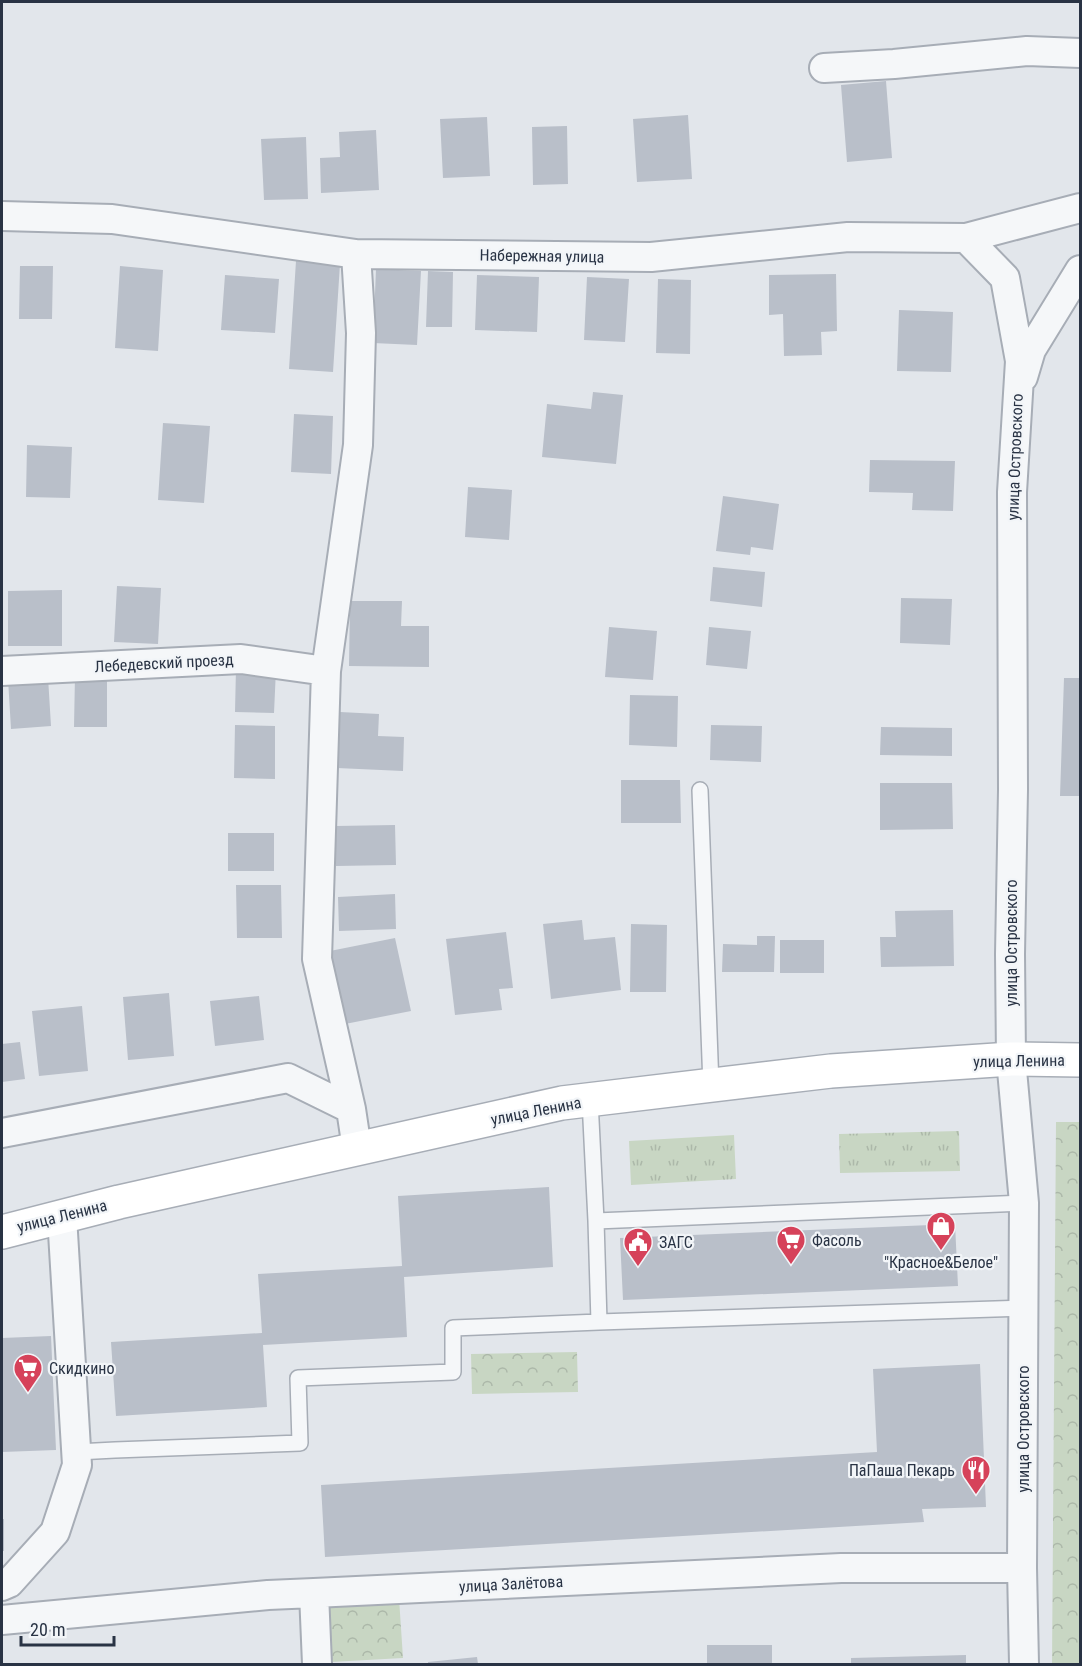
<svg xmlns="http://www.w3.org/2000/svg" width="1082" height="1666" viewBox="0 0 1082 1666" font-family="'Roboto Condensed',sans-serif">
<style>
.grass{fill:url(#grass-tufts)}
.forest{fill:url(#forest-crowns)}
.building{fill:#b9bfc9}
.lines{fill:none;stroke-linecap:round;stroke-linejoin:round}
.lane-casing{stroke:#a7adb6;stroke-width:18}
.street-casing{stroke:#a7adb6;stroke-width:32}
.secondary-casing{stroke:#a7adb6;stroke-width:36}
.lane{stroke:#f5f7f9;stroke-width:15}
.street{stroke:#f5f7f9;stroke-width:28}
.secondary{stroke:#fff;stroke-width:33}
.labels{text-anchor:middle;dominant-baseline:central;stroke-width:4.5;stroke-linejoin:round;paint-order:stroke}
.street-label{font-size:16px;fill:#293344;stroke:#f2f5f8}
.poi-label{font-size:16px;fill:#293344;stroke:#f2f5f8;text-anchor:start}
</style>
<defs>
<pattern id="grass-tufts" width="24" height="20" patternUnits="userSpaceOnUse" patternTransform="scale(1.5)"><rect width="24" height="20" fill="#c8d6c3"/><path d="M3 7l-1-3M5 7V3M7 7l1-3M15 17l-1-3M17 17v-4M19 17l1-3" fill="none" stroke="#acb8a9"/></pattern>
<pattern id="forest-crowns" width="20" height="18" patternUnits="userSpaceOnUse" patternTransform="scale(1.5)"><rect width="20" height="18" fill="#c8d6c3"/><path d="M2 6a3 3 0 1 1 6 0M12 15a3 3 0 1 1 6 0" fill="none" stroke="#acb8a9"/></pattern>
</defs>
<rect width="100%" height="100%" fill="#e2e6eb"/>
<path class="grass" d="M959,1131L960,1171L840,1173L839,1134Z
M734,1135L736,1179L631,1185L629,1141Z"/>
<path class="forest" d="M1056,1122H1080V1664H1052Z
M577,1352L578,1392L472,1394L471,1354Z
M399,1598L403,1658L331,1662L328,1602Z"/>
<path class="building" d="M886,81L892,158L847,162L841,85Z
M688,115L692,179L637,182L633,119Z
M487,117L490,176L443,178L440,119Z
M567,126L568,184L533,185L532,127Z
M376,130L379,190L321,193L320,158L340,157L339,132Z
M306,137L308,199L264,200L261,139Z
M296,261L340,264L333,372L289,369Z
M20,266H53L52,319H19Z
M120,266L163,270L158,351L115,348Z
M376,269L421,271L417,345L373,343Z
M428,271L453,272L452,327H426Z
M836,274L837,331L821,332L822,355L784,356L783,314L769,315V275Z
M225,275L279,279L275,333L221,330Z
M477,275L539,277L537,332L475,330Z
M587,277L629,279L625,342L584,340Z
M658,279L691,280L690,354L656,353Z
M899,310L953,312L951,372L897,371Z
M593,392L623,395L616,464L542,457L547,404L591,409Z
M294,414L333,416L331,474L291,472Z
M163,423L210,426L204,503L158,500Z
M27,445L72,447L70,498L26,497Z
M870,460L955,461L953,511L912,510L913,493L869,492Z
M468,487L512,490L509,540L465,537Z
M723,496L779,504L773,550L751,547L750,555L716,551Z
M713,567L765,572L762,607L710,601Z
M117,586L161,588L158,644L114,642Z
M62,590V646H8V591Z
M901,598L952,599L950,645L900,643Z
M350,601H402L401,626H429V667L349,666Z
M609,627L657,631L653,680L605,677Z
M709,627L751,631L747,669L706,665Z
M236,668L276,669L274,713L235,712Z
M75,675H107V727H74Z
M48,677L51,726L11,729L8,679Z
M1064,678H1080V796H1060Z
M630,695L678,696L677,747L629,745Z
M340,712L379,714L378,736L404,737L403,771L337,768Z
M235,725L275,726V779L234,778Z
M711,725L762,726L761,762L710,760Z
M881,727L952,728V756L880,755Z
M621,780H680L681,823H621Z
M880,783H952L953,829L880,830Z
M395,825L396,865L336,866V826Z
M228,833H274V871H228Z
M236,885H281L282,938H237Z
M395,894L396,929L339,931L338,897Z
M953,910L954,966L881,967L880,937H896L895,911Z
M582,920L584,940L615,937L621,990L551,999L543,924Z
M631,924L667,925L666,992H630Z
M506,932L513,988L499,989L502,1010L455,1015L446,939Z
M757,936H775L774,972H722L723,944L757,945Z
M395,938L411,1011L345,1024L330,951Z
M780,940H824V973H780Z
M169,993L174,1056L128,1060L123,997Z
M259,996L264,1040L215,1046L210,1001Z
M82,1006L88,1071L39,1076L32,1011Z
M20,1042L25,1079L2,1082V1044Z
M549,1187L553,1267L404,1277L407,1337L263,1345L267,1407L116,1416L111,1342L262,1333L258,1274L402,1266L398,1196Z
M955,1224L958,1286L623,1300L620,1238Z
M51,1336L56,1450L2,1452V1338Z
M980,1364L986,1507L922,1509L924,1522L325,1557L321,1485L877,1452L873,1369Z
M2,1519H4V1551H2Z
M707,1645H772V1664H707Z
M966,1655V1664H851V1658Z
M477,1657L478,1664H428V1662Z"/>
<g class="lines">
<g class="lane-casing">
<path id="lane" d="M700,790L711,1086
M590,1100L596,1221
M599,1322L1023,1308
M77,1452L115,1450L300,1443L298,1378L453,1372V1328L599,1322L596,1221L1024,1203"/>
</g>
<g class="street-casing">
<path id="street" d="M824,68L894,64L1027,51L1080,53
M2,216L112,219L356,254L651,257L848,237L966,238L1080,208
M966,238L1005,278L1020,361L1012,492L1013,790L1010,954L1011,1059L1024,1203L1022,1568L1024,1664
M356,254L361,333L358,445L326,671L317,959L351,1109L357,1149
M1023,377L1031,350L1080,270
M2,671L241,659L326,671
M2,1133L288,1078L351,1109
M2,1586L9,1583L55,1532L77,1465L62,1216
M314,1593L317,1664
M2,1620L268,1595L314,1593L841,1568H1022"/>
</g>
<g class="secondary-casing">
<path id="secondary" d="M2,1232L119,1202L562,1103L831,1071L1011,1059L1080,1060"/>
</g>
<use href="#lane" class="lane"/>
<use href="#street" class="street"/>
<use href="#secondary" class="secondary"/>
</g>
<defs>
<g id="shop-pin" transform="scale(1.5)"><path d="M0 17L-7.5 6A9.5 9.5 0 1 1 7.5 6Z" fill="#d6425a" stroke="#f2f5f8"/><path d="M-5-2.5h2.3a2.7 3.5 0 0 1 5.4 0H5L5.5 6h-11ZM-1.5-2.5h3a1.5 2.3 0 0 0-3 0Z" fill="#fff"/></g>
<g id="supermarket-pin" transform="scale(1.5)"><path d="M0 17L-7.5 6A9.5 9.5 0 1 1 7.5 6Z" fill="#d6425a" stroke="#f2f5f8"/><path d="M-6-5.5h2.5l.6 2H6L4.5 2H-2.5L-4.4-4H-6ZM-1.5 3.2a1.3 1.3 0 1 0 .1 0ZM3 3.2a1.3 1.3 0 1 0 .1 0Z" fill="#fff"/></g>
<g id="civic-pin" transform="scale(1.5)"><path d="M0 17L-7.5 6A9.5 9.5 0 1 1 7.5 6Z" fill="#d6425a" stroke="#f2f5f8"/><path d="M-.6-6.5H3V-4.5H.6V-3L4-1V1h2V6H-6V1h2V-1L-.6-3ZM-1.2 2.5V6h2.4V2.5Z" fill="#fff"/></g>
<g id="restaurant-pin" transform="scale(1.5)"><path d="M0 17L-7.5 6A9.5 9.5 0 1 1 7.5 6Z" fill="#d6425a" stroke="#f2f5f8"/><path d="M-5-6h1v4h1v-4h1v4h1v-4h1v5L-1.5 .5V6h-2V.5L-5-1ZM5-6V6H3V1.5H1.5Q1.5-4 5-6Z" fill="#fff"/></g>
</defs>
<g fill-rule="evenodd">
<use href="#shop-pin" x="941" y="1226"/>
<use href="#supermarket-pin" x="791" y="1240"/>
<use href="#civic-pin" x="638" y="1242"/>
<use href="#supermarket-pin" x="28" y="1368"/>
<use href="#restaurant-pin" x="976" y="1470"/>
</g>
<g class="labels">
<g class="street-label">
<text transform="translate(542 256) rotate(1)">Набережная улица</text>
<text transform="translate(1015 457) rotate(-88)">улица Островского</text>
<text transform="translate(164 663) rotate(-3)">Лебедевский проезд</text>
<text transform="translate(1011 943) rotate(-90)">улица Островского</text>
<text transform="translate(1019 1061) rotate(-1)">улица Ленина</text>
<text transform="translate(536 1111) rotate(-11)">улица Ленина</text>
<text transform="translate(62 1216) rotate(-14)">улица Ленина</text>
<text transform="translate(1023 1429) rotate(-90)">улица Островского</text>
<text transform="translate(511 1584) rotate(-3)">улица Залётова</text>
</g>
<g class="poi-label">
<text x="812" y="1240">Фасоль</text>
<text x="659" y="1242">ЗАГС</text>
<text x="941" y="1262" text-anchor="middle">"Красное&amp;Белое"</text>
<text x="49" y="1368">Скидкино</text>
<text x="955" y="1470" text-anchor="end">ПаПаша Пекарь</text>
</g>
</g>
<rect width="1082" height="1666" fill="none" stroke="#293344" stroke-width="6"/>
<path d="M21 1636v9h93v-9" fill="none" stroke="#293344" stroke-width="3"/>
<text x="30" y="1636" font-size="18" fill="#293344" stroke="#f2f5f8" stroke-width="4.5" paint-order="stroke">20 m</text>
</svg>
